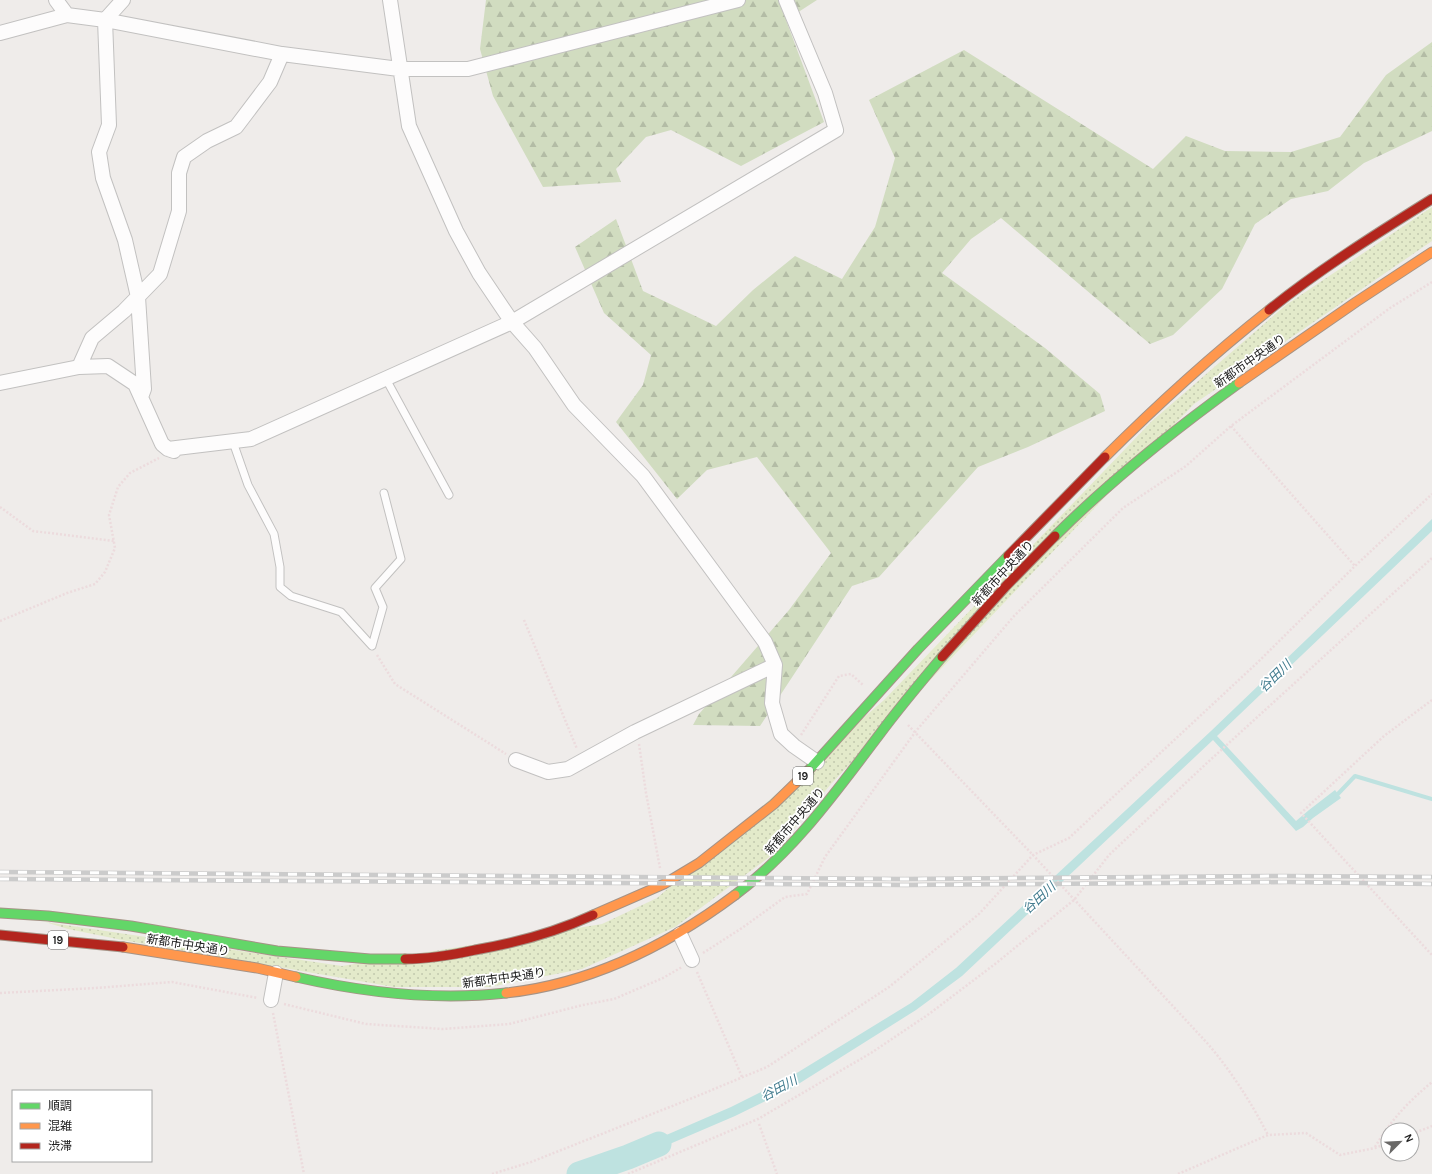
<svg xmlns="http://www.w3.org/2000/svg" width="1432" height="1174" viewBox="0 0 1432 1174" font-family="Karla,'Noto Sans JP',sans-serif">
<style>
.grass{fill:url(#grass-dots)}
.forest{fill:url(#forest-firs)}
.water{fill:#bee2e0}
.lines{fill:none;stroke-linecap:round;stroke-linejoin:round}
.stream{stroke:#bee2e0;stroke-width:4}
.river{stroke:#bee2e0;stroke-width:25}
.lane-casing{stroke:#c2c1c0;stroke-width:9}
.street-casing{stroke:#c2c1c0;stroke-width:16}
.fast-casing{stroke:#a59386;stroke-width:11}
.slow-casing{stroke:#a59386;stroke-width:11}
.jam-casing{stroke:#a59386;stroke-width:11}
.path{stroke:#ecdbdd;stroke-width:2.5;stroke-dasharray:2 2;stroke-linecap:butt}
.lane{stroke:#fdfcfc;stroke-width:7}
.street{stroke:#fdfcfc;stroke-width:14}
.fast{stroke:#63d668;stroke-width:9}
.slow{stroke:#ff974d;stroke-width:9}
.jam{stroke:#b3261e;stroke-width:9}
.rail-casing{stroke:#cbcbcb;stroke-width:4.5}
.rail{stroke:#fff;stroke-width:3;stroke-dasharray:9;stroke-linecap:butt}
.labels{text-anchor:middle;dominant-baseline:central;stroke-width:3.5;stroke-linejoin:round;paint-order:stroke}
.shield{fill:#fff;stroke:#646464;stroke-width:1}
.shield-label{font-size:11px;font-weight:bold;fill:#212121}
.street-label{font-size:12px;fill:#212121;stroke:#fff}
.water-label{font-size:13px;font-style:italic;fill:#427c8f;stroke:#fff}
</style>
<defs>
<pattern id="grass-dots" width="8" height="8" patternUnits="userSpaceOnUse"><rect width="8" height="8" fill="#e3eaca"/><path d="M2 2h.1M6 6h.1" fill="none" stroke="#c2c8ad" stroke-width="1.8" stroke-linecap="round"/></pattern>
<pattern id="forest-firs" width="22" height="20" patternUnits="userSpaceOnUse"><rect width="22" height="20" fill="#d1dcc0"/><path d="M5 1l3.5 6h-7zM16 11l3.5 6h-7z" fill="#b3bca5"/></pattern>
</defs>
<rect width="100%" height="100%" fill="#efecea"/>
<path class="grass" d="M1432,207V241L1194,404L831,784L772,855L675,927L582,969L489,987H394L122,940L68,929L45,922L342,966L602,924L657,898L884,700L1152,421L1286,305Z"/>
<path class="forest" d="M486,0H817L786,20L824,122L741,166L671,130L646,137L616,169L621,182L543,187L493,96L480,49Z
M1432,42V131L1364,163L1328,191L1291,199L1255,224L1222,289L1173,335L1150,344L1001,218L971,239L942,273L1045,348L1100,394L1105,411L1028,447L978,467L879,577L852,586L760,726L693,725L699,714L789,610L831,553L757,457L707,470L677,499L616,422L643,385L651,355L604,313L575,247L616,219L643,291L716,326L753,290L795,256L842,279L875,227L895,158L869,100L964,50L1153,169L1186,136L1225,151L1291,152L1340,137L1386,75Z"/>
<path class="water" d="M1432,519V531L1217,736L1296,821L1309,810L1335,790L1341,798L1313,818L1303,827L1296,831L1213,740L962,976L916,1010L792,1088L735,1116L630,1161L627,1152L731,1107L787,1079L911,1003L956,968L1211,731Z"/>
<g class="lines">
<path class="stream" d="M1335,797L1355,776L1432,799"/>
<path class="river" d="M579,1174L628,1157L659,1144"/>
<g class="lane-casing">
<path id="lane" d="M386,379L449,495
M233,442L248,485L274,534L280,567V587L291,596L341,612L372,646L383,607L375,588L401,559L384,493"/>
</g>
<g class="street-casing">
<path id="street" d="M56,0L67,15
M123,0L105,20L109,125L99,152L103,178L125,240L138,297L144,389L141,397
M390,0L409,126L456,231L479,273L512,322L535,348L574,405L643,476L765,642L775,665L772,703L781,734L794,746L817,762
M0,33L67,15L105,20L282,54L399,69H468L738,0
M79,367L92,338L124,311L160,274L179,211V173L184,157L207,141L236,127L270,82L282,54
M0,383L79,367L108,366L135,384L162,444L168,449L174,451
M168,449L251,439L512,322L836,130L825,93L786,0
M516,760L548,772L568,769L635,732L775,665
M680,934L692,960
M271,1000L276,973"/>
</g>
<g class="fast-casing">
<path id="fast" d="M1055,536C1112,479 1174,430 1239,383
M808,771L918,649L1008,556
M735,895C794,851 835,793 879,735C899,708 920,683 942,657
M0,913L48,916L131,926L277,951L370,959H405
M296,977C366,993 435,1001 506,993"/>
</g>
<g class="slow-casing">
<path id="slow" d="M1239,383L1356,302L1432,252
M1105,457C1157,405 1211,356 1269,310
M593,915L664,884L699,863L774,804L808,771
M123,947L257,968L296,977
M506,993C590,984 668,945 735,895"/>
</g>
<g class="jam-casing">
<path id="jam" d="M1269,310C1320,269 1376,234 1432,199
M1008,556L1105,457
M942,657L1006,586L1055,536
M0,935L123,947
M405,959C428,959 452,955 475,950C516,943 556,932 593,915"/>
</g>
<path class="path" d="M1231,426L1355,566
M0,507L33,531L114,541
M524,620L577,749
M0,621L67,593L95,584L105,572L115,548L109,515L118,487L130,473L159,458
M377,655L395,684L506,754
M1432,700L1384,736L1301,813L1432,955
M908,725L1033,855L1208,1044C1231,1071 1251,1102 1268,1135
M801,735L839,676L851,674L863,685
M639,744L646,793L660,868
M703,953L742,928L785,897L807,894L825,857L916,731L1014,616L1123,508L1186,466L1231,426L1390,308L1432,282
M697,972L742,1077
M0,993L96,988L172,982L258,998
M284,1004L366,1024L443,1029L509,1024L583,1005L614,999L663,978L682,967
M273,1013L304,1174
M759,1124L777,1174
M1412,1134L1432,1126
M1375,1147C1391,1120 1408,1102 1432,1082
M492,1174L531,1162L695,1097L767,1067L889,987L979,914L1033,855L1069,838L1257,663L1355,566L1432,494
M628,1174L758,1119L871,1053L929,1014L995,964L1074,900L1109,855L1208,762L1432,558
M1178,1174L1268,1135L1306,1133L1340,1155L1375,1148L1388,1143"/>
<use href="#lane" class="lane"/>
<use href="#street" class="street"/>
<use href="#fast" class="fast"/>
<use href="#slow" class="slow"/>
<use href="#jam" class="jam"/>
<g class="rail-casing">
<path id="rail" d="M0,872L905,879L1284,876L1432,877
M0,879L907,885L1286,882L1432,884"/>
</g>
<use href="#rail" class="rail"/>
</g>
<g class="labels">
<g class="shield">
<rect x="793" y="767" width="20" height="18" rx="3"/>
<rect x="48" y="931" width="20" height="18" rx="3"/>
</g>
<g class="shield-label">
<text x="803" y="776">19</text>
<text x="58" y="940">19</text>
</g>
<g class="street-label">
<text transform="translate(1250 361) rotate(-35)">新都市中央通り</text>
<text transform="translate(1003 573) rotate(-47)">新都市中央通り</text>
<text transform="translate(795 821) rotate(-49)">新都市中央通り</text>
<text transform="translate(188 945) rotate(9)">新都市中央通り</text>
<text transform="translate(504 978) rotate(-8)">新都市中央通り</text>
</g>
<g class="water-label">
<text transform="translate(1275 676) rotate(-44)">谷田川</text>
<text transform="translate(1039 898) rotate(-43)">谷田川</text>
<text transform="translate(779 1088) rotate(-28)">谷田川</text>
</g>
</g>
<rect x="12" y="1090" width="140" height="72" fill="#ffffff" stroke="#a6a6a6"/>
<rect x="20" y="1103" width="20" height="6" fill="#63d668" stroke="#a6a6a6"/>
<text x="48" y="1110" font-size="12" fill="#212121">順調</text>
<rect x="20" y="1123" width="20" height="6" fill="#ff974d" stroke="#a6a6a6"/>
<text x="48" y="1130" font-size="12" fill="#212121">混雑</text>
<rect x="20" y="1143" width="20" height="6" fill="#b3261e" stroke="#a6a6a6"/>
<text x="48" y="1150" font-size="12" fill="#212121">渋滞</text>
<g transform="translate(1400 1142) rotate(66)"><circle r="19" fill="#ffffff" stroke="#a6a6a6"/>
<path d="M0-3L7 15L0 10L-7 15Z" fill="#696867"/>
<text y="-6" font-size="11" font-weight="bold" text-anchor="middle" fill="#212121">N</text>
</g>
</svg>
